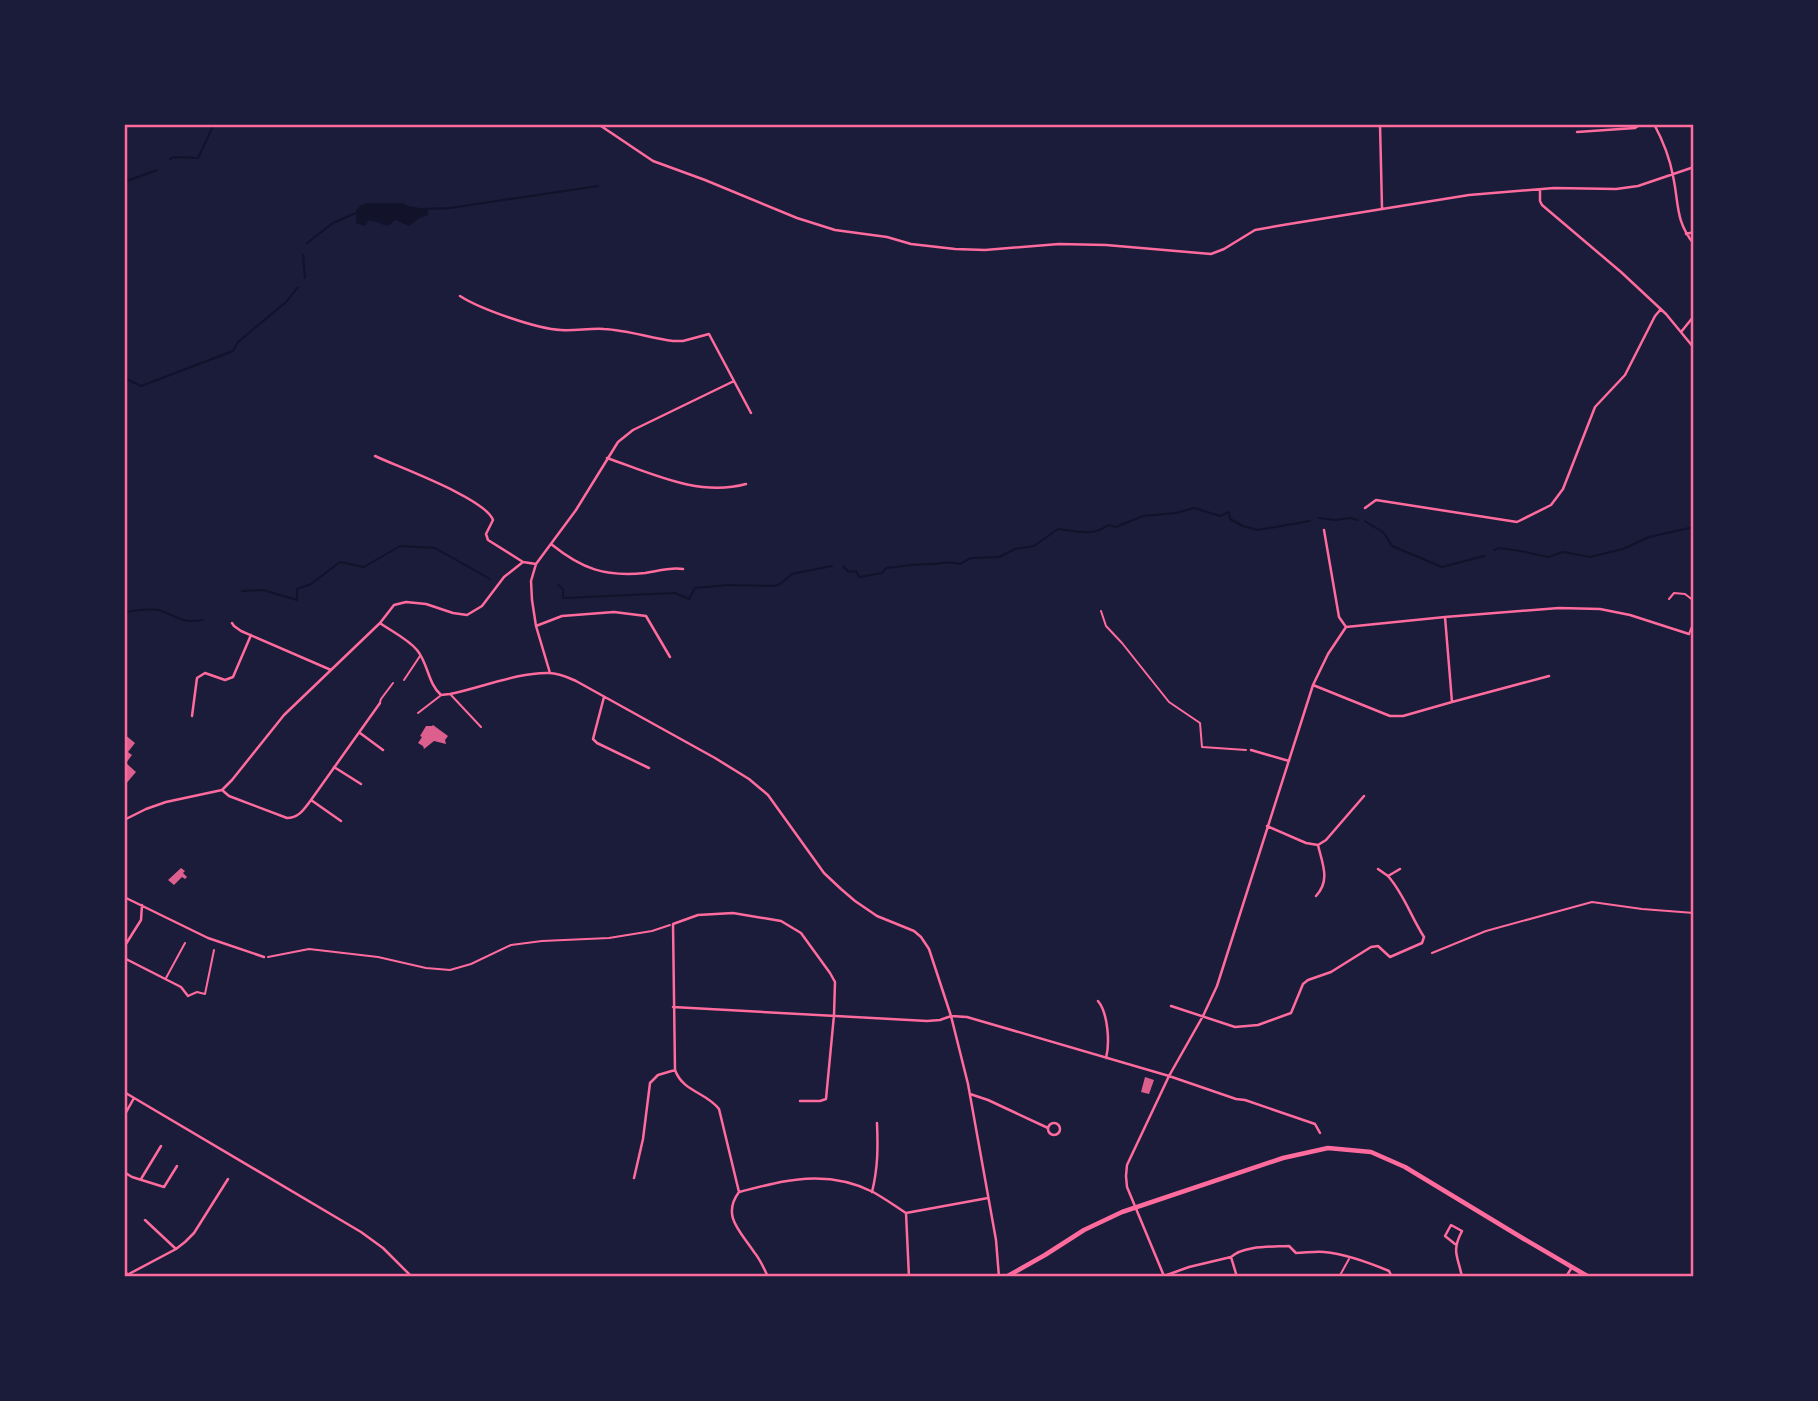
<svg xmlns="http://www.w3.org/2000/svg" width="1818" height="1401" viewBox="0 0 1818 1401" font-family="'PT Serif',serif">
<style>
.water{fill:#12122b}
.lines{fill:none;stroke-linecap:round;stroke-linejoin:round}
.stream{stroke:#12122b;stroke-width:2}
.building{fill:#dd5f8e}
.path{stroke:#ff6b9d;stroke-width:2}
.service{stroke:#ff6b9d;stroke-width:2}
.minor{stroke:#ff6b9d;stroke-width:2.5}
.secondary{stroke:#ff6b9d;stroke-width:3.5}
.primary{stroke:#ff6b9d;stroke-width:4.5}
.neatline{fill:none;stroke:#ff6b9d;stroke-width:2.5}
</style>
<rect width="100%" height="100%" fill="#1b1b3a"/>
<path class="water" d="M367,203H403C409,208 420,207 428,210V215L420,218L409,226L396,220C393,221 391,224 389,225C383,227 376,219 368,221L365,226L356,223V211L360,206Z"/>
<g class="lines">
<path class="stream" d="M170,159L174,157L198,158L214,124
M124,182L157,170
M422,209L450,208L598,186
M307,243L333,223L358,212
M303,255L305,278
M124,378L141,386L233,351L238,342L286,302L298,287
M1319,518L1335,520L1350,518L1358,520
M1365,521L1384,533L1392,546L1442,567L1484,556
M1494,550L1499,548L1521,551L1548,557L1563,552L1590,557L1623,549L1649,537L1694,527
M843,566L849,572L856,571L859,577L882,573L886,568C902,566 916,564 932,564C942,564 950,560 960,564L971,558L999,557L1015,549L1034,546L1058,529C1075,531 1094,537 1108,525L1116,527L1143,516L1176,513L1194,508L1220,516L1229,512L1230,519L1243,526L1258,530L1310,521
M558,585L563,589V598L675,593L689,599L695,588L728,585L774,586L780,584L792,574L832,566
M242,591L263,590L297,600V589L311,584L340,562L364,567L400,546L435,548L490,579
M124,612C135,611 149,608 159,610C178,616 181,624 203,620"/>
</g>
<path class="building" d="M433,725L448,736L445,740L446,744L434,741L424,749L423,746L418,743L422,737L420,736L426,726H432Z
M124,734L135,743L128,752L132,755L126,763L136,772L124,786Z
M181,868L185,871L183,873L187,877L185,879L182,877L174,885L168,880Z
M1145,1077L1154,1080L1149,1094L1141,1092Z"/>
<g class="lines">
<path class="path" d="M1101,611L1106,626L1122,643L1169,702L1200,723L1202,747L1246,750
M1432,953L1486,931L1592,902L1642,909L1694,913
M268,957L309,949L378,957L426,968L450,970L471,964L511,945L542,941L609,938L652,931L670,925"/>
<path class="service" d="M1669,599L1674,593L1685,594L1694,601
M1689,634L1694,621
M404,680L420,656
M451,695L481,727
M380,702L381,699L393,683
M418,713L440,696
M166,978L185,943
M188,996L197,992L205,994L214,950
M1339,1277L1349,1259"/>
<path class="minor" d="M598,124L653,161L705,180L797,218L835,230L887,237L911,244L955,249L985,250L1059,244L1106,245L1211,254L1224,249L1255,230L1283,225L1469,195L1554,188L1616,189L1638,186L1694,167
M1380,124L1382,208
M1654,124C1662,139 1670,159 1673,176C1679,203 1675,221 1694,244
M1577,132L1635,128L1641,124
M1540,191V201L1542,205L1621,272L1666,314L1694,348
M1686,234L1694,232
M460,296C480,309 537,329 561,330C575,331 590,328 604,329C627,330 650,338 673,341H683L709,334L751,413
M1681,332L1694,316
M375,456C398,467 485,498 493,520L486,534L488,540L523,562
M607,458C651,473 698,497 746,484
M1365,508L1376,500L1517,522L1551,505L1563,489L1595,407L1625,375L1655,316L1661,309
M1324,530L1339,617L1346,627
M551,544C582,569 605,577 645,573C658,571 670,567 683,569
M1445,617L1452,702L1549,676
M232,623L234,626L241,631L331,670
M380,623C391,631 408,639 417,650C428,663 428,684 441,695L450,694C480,688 519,672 549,673C559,673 567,677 576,681L715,758L749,779L768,795L824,873L841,889L855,901L877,916L914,931L921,937L929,949L951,1016L968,1084L996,1240L999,1277
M536,626L562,616L614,612L646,616L670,657
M550,673L536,626L532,600L531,581L536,564L576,510L618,442L633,430L734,381
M1313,685L1390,716H1403L1452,702
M604,697L593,739L597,743L649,768
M192,716L197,678L205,673L225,680L233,677L251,635
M360,733L383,750
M1251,750L1289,761
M334,767L361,784
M222,790L229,796L287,818C299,818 304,809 311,800L380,703
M311,800L341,821
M124,820L146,809L166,802L222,790L232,780L284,715L380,623L394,605L406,602L426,604L453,613L467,615L482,606L504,577L523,562L536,564
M1267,826L1306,843L1318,845C1322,863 1331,880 1316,896
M1318,845L1326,840L1364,796
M1378,869L1388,876L1400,869
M124,897L208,938L264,957
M124,947L141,920L142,905
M124,958L181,987L188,996
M1098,1001C1108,1013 1110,1043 1106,1058
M1171,1006L1235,1027L1258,1025L1291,1013L1303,984L1308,980L1331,972L1371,947L1378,946L1390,957L1422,943L1424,937C1411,917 1404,894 1388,876
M673,1007L927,1021L940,1020L951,1016L967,1017L1169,1076L1236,1099L1245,1100L1315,1124L1320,1133
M124,1092L361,1232L383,1248L412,1277
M970,1094L988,1100L1048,1128
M124,1116L134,1098
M1048 1129a6 6 0 1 1 12 0a6 6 0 1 1-12 0Z
M124,1172L132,1177L164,1187L177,1166
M634,1178L643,1139L650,1083L658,1075L675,1070
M141,1179L161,1146
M739,1192L719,1109C706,1092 683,1092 675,1070L673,924L698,915L733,913L781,921L801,933L830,973L835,982L834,1015L826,1099L820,1101H800
M872,1192C878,1168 878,1147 877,1123
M145,1220L176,1249
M1455,1244L1445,1236L1451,1225L1462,1231C1451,1252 1458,1256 1462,1277
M1231,1257L1237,1277
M127,1275L176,1249L185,1242L194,1233L228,1179
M768,1277C764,1268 760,1259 754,1252C741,1232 721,1216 739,1192C785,1180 827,1169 873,1192C884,1198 895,1206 906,1213
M909,1277L906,1213L988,1198
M1392,1277L1389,1271C1370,1263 1346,1254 1324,1252C1315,1251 1305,1253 1296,1253L1289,1246C1272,1247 1244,1245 1231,1257L1189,1267L1164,1276L1127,1187L1126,1176L1127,1165L1169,1076L1203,1016L1217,986L1313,685L1328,654L1346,627L1445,617L1559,608L1600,609L1630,615L1689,634
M1566,1277L1572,1267"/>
<path class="secondary" d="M124,1270L128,1277"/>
<path class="primary" d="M1006,1277L1045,1255L1084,1230L1122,1212L1283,1158L1328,1148L1371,1152L1405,1167L1524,1239L1589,1277"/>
</g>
<rect width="1818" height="1401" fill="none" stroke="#1b1b3a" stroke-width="252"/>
<rect x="126" y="126" width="1566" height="1149" class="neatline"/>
</svg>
